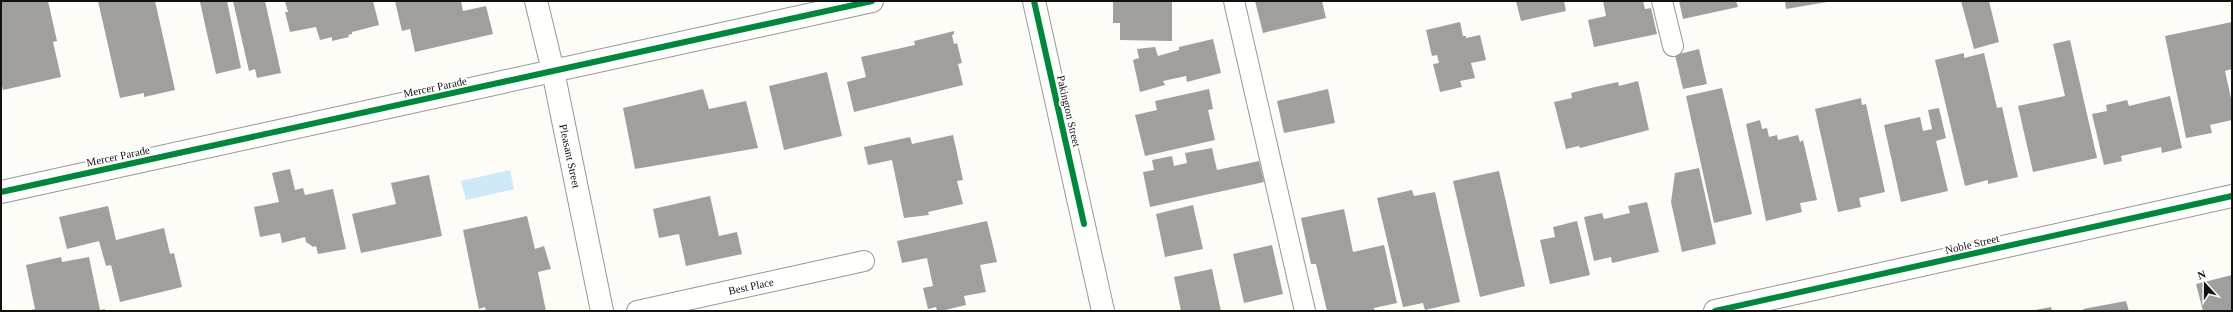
<svg xmlns="http://www.w3.org/2000/svg" width="2233" height="312" font-family="'Times New Roman',serif">
<style>
.water{fill:#cde8f7}
.building{fill:#a19f9c}
.lines{fill:none;stroke-linecap:round;stroke-linejoin:round}
.service-casing{stroke:#979795;stroke-width:22}
.minor-casing{stroke:#979795;stroke-width:24}
.tertiary-casing{stroke:#979795;stroke-width:24}
.service{stroke:#fffffe;stroke-width:20}
.minor{stroke:#fffffe;stroke-width:22}
.tertiary{stroke:#fffffe;stroke-width:22}
.cycleway-casing{stroke:#fff;stroke-width:8}
.cycleway{stroke:#00873e;stroke-width:6}
.labels{text-anchor:middle;dominant-baseline:central;stroke-width:4;stroke-linejoin:round;paint-order:stroke}
.street-label{font-size:11px;fill:#111;stroke:#fff}
</style>
<rect width="100%" height="100%" fill="#fdfcf7"/>
<path class="water" d="M 510,170 L 514,189 L 466,200 L 461,181 Z"/>
<path class="building" d="M 1,1 L 48,1 L 57,41 L 53,42 L 61,77 L 3,90 L 1,81 Z
M 98,1 L 155,1 L 175,90 L 144,97 L 144,93 L 120,98 Z
M 206,1 L 227,1 L 241,68 L 216,74 L 200,2 Z
M 233,1 L 265,1 L 281,73 L 257,78 L 255,69 L 249,71 Z
M 285,1 L 373,1 L 379,25 L 352,32 L 352,34 L 348,35 L 349,37 L 332,41 L 332,37 L 320,40 L 316,27 L 290,32 L 285,12 L 288,12 Z
M 395,1 L 461,1 L 463,11 L 486,6 L 493,34 L 415,52 L 410,29 L 402,31 Z
M 1113,1 L 1172,1 L 1172,41 L 1120,40 L 1120,23 L 1113,23 Z
M 1255,1 L 1322,1 L 1326,18 L 1263,33 Z
M 1516,1 L 1564,1 L 1566,11 L 1521,21 Z
M 1603,1 L 1643,1 L 1645,9 L 1651,8 L 1657,34 L 1594,47 L 1588,20 L 1606,16 Z
M 1679,1 L 1736,1 L 1738,7 L 1683,19 Z
M 1785,1 L 1827,1 L 1827,2 L 1786,9 Z
M 1961,1 L 1989,1 L 1999,42 L 1974,49 Z
M 1460,22 L 1463,36 L 1466,36 L 1466,38 L 1480,35 L 1486,60 L 1471,63 L 1475,78 L 1460,81 L 1462,87 L 1440,92 L 1433,64 L 1439,63 L 1437,55 L 1432,56 L 1426,30 Z
M 2232,22 L 2232,69 L 2225,71 L 2232,103 L 2232,120 L 2210,125 L 2212,133 L 2186,138 L 2165,36 Z
M 954,31 L 954,34 L 952,35 L 954,44 L 957,43 L 962,63 L 958,64 L 963,85 L 854,112 L 847,82 L 866,77 L 861,57 L 915,45 L 914,41 Z
M 1213,39 L 1221,73 L 1187,82 L 1186,76 L 1163,81 L 1165,85 L 1140,92 L 1133,60 L 1139,58 L 1137,49 L 1155,47 L 1158,56 L 1179,50 L 1179,47 Z
M 2070,40 L 2097,158 L 2033,172 L 2018,106 L 2065,96 L 2053,44 Z
M 1699,49 L 1707,84 L 1683,89 L 1675,55 Z
M 1964,53 L 1964,58 L 1984,53 L 1997,108 L 2002,107 L 2018,177 L 1988,184 L 1988,180 L 1965,186 L 1935,60 Z
M 827,72 L 842,136 L 784,150 L 769,86 Z
M 1638,81 L 1649,130 L 1580,148 L 1579,146 L 1566,149 L 1554,102 L 1572,98 L 1571,93 L 1595,87 L 1618,82 L 1619,86 Z
M 1722,88 L 1752,214 L 1714,223 L 1686,96 Z
M 703,89 L 709,109 L 746,101 L 758,148 L 635,169 L 623,108 Z
M 1209,89 L 1213,109 L 1208,110 L 1215,140 L 1145,156 L 1135,115 L 1157,110 L 1155,101 Z
M 1328,89 L 1335,123 L 1284,133 L 1277,101 Z
M 2170,96 L 2182,148 L 2162,153 L 2161,147 L 2121,156 L 2122,161 L 2104,165 L 2092,114 L 2107,111 L 2106,105 L 2127,100 L 2129,106 Z
M 1861,98 L 1862,105 L 1866,104 L 1885,192 L 1859,198 L 1861,207 L 1838,212 L 1815,109 Z
M 1939,108 L 1946,138 L 1936,141 L 1948,191 L 1901,202 L 1884,125 L 1920,117 L 1923,131 L 1932,129 L 1928,110 Z
M 1760,120 L 1762,129 L 1767,128 L 1769,137 L 1777,135 L 1778,140 L 1798,135 L 1800,142 L 1803,140 L 1817,200 L 1800,203 L 1802,212 L 1766,221 L 1746,124 Z
M 953,135 L 963,180 L 957,181 L 963,204 L 928,212 L 929,215 L 904,218 L 892,160 L 868,165 L 864,147 L 910,137 L 912,144 Z
M 1212,148 L 1217,170 L 1259,161 L 1264,182 L 1150,207 L 1143,172 L 1154,170 L 1152,160 L 1172,156 L 1174,166 L 1187,163 L 1185,153 Z
M 1699,168 L 1716,244 L 1682,252 L 1671,202 L 1675,173 Z
M 290,169 L 295,190 L 303,188 L 305,195 L 333,189 L 346,249 L 318,254 L 316,246 L 313,247 L 306,242 L 305,237 L 282,243 L 280,233 L 260,237 L 254,207 L 279,202 L 272,173 Z
M 1499,171 L 1525,286 L 1480,297 L 1453,181 Z
M 429,175 L 442,236 L 361,253 L 352,214 L 396,204 L 391,183 Z
M 1412,190 L 1414,196 L 1435,192 L 1460,302 L 1425,310 L 1423,303 L 1403,307 L 1377,198 Z
M 710,196 L 719,236 L 737,232 L 742,254 L 686,266 L 679,234 L 659,238 L 653,209 Z
M 1647,202 L 1659,252 L 1612,263 L 1611,257 L 1594,261 L 1584,217 L 1602,213 L 1604,219 L 1630,213 L 1628,206 Z
M 1193,205 L 1203,249 L 1165,257 L 1156,214 Z
M 108,206 L 116,240 L 164,228 L 170,254 L 174,253 L 182,287 L 120,302 L 111,265 L 106,266 L 99,241 L 67,249 L 59,217 Z
M 1344,209 L 1353,252 L 1384,245 L 1397,303 L 1374,308 L 1375,311 L 1327,311 L 1316,264 L 1311,264 L 1301,218 Z
M 527,216 L 535,249 L 544,246 L 551,269 L 538,272 L 546,311 L 486,311 L 485,307 L 479,309 L 463,230 Z
M 987,221 L 997,262 L 980,265 L 986,292 L 964,296 L 966,305 L 941,311 L 937,311 L 936,307 L 928,309 L 923,288 L 933,286 L 927,258 L 902,263 L 897,241 Z
M 1577,221 L 1590,275 L 1550,284 L 1540,240 L 1555,237 L 1553,227 Z
M 1272,245 L 1283,294 L 1244,303 L 1233,254 Z
M 61,257 L 62,262 L 89,257 L 100,310 L 105,309 L 105,311 L 27,311 L 35,309 L 26,265 Z
M 1212,269 L 1221,311 L 1181,311 L 1174,277 Z
M 2232,275 L 2232,311 L 2203,311 L 2196,284 Z
M 2126,301 L 2129,311 L 2084,311 L 2083,309 Z
M 2051,307 L 2052,311 L 2036,311 L 2035,310 Z"/>
<g class="lines">
<defs>
<path id="service" d="M 1234,1 L 1305,311
M 1662,1 L 1673,46
M 637,311 L 864,261"/>
<path id="minor" d="M 536,1 L 553,71 L 602,311
M 1,192 L 872,1"/>
<path id="tertiary" d="M 1034,1 L 1103,311
M 1715,311 L 2232,196"/>
</defs>
<use href="#service" class="service-casing"/>
<use href="#minor" class="minor-casing"/>
<use href="#tertiary" class="tertiary-casing"/>
<use href="#service" class="service"/>
<use href="#minor" class="minor"/>
<use href="#tertiary" class="tertiary"/>
<defs>
<path id="cycleway" d="M 1034,1 L 1084,224
M 1,192 L 872,1
M 1715,311 L 2232,196"/>
</defs>
<use href="#cycleway" class="cycleway-casing"/>
<use href="#cycleway" class="cycleway"/>
</g>
<g class="labels">
<g class="street-label">
<text transform="translate(435 87) rotate(-12)">Mercer Parade</text>
<text transform="translate(1069 111) rotate(77)">Pakington Street</text>
<text transform="translate(118 156) rotate(-12)">Mercer Parade</text>
<text transform="translate(570 156) rotate(78)">Pleasant Street</text>
<text transform="translate(1972 244) rotate(-13)">Noble Street</text>
<text transform="translate(751 286) rotate(-12)">Best Place</text>
</g>
</g>
<rect width="2233" height="312" fill="none" stroke="#111111" stroke-width="4"/>
<g transform="translate(2205 284) rotate(339)" stroke="#ffffff" stroke-width="3" paint-order="stroke">
<path d="M0-3L7 15L0 10L-7 15Z" fill="#111111"/>
<text y="-6" font-size="11" font-weight="bold" text-anchor="middle" fill="#111111">N</text>
</g>
</svg>
